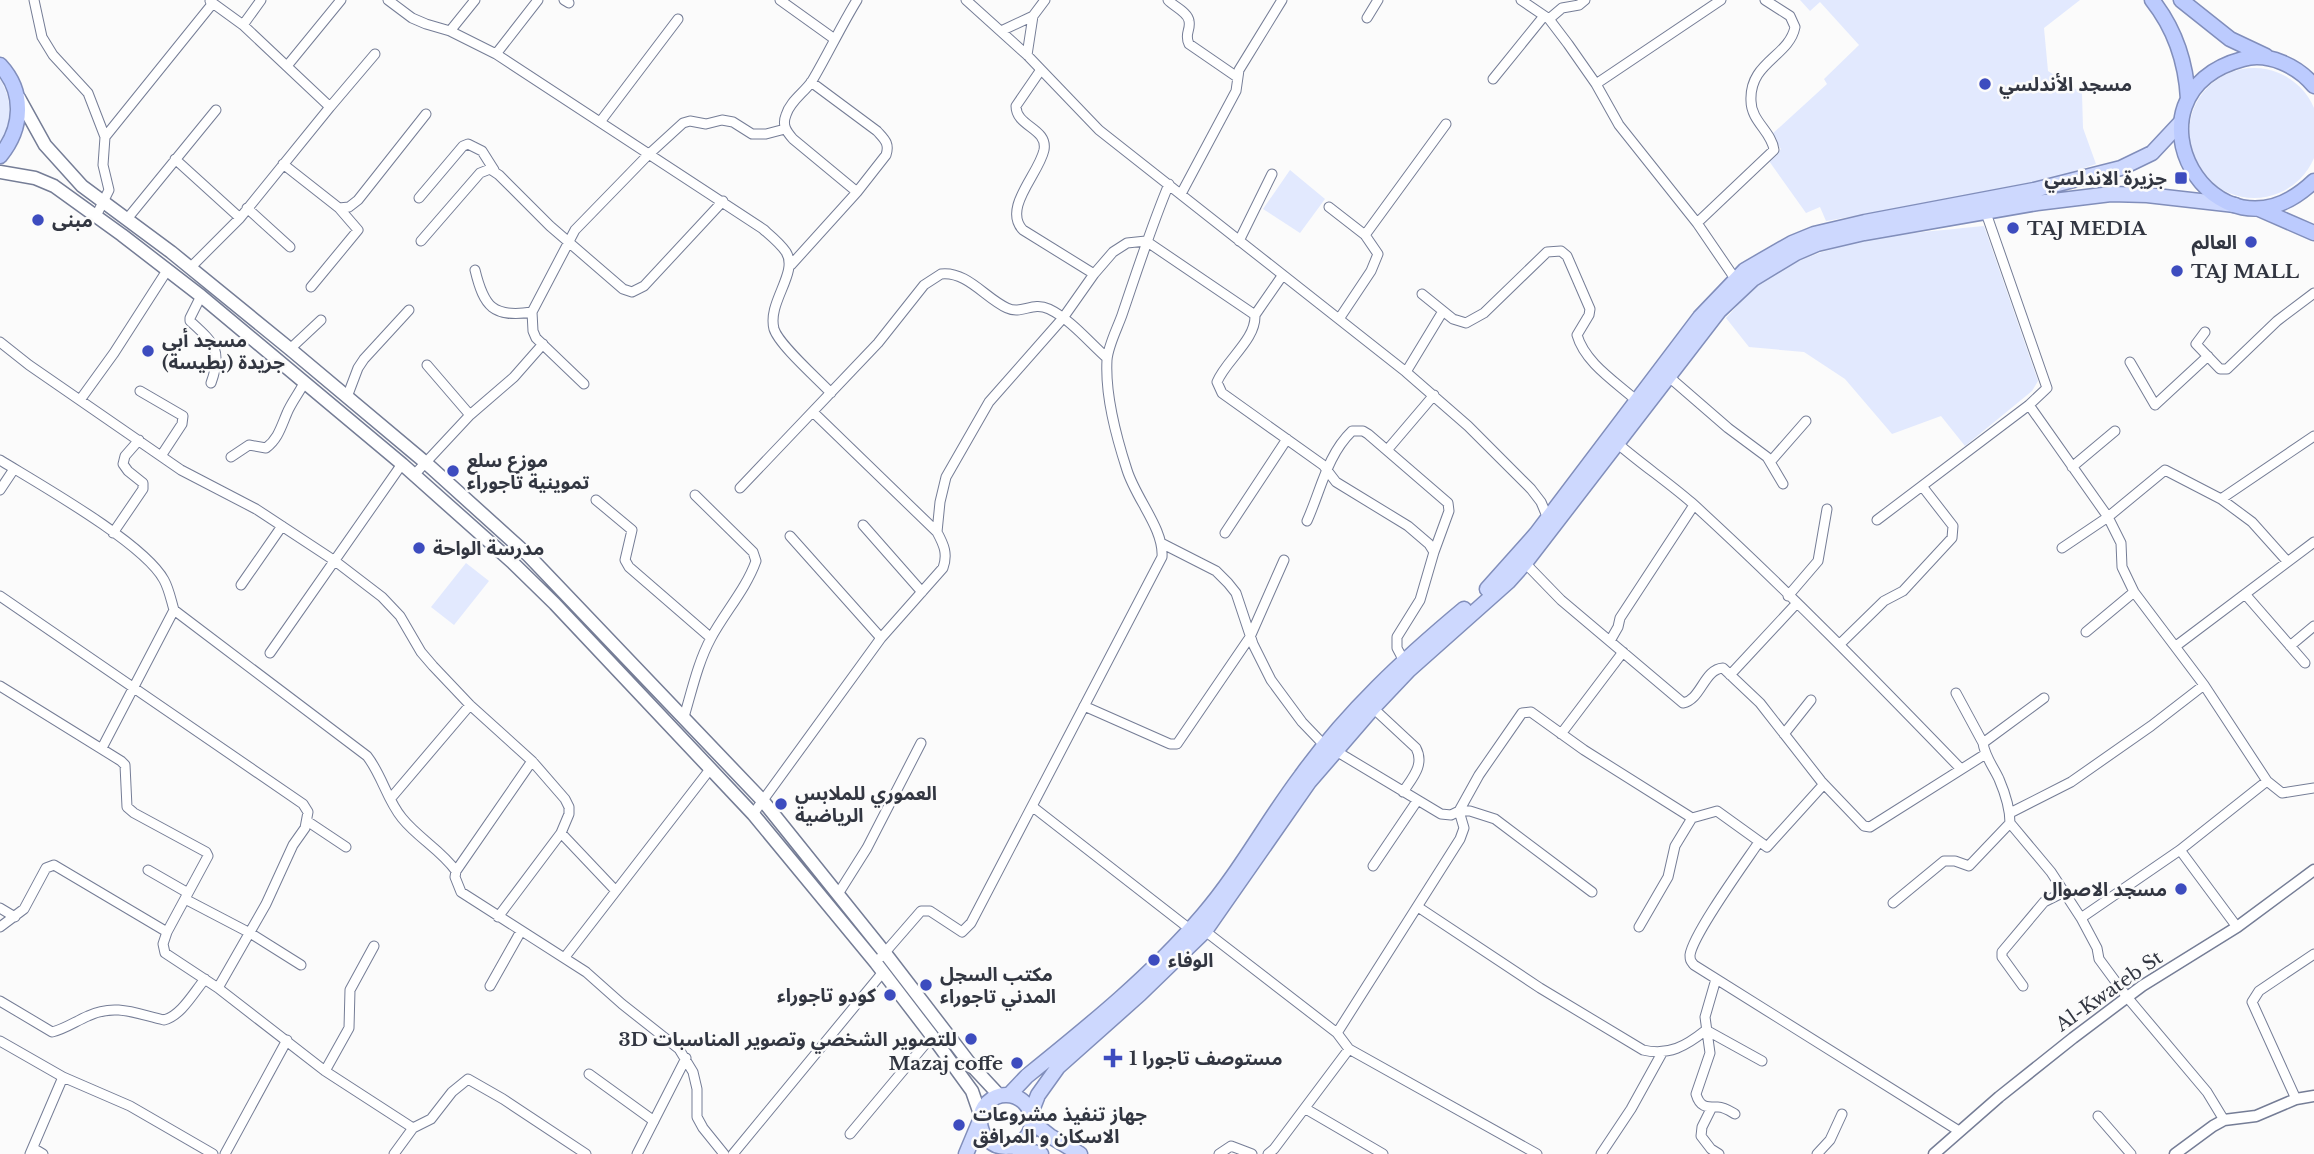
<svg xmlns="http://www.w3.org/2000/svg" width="2314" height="1154" font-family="'Libre Baskerville','Noto Sans Arabic',serif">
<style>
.green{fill:#e2e9fe}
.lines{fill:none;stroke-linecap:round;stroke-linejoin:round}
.minor-casing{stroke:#757d96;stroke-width:11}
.tertiary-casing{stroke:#757d96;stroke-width:13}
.secondary-casing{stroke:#757d96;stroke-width:15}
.primary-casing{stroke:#818ebb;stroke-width:17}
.trunk-casing{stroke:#818ebb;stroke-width:17}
.minor{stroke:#fff;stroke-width:9}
.tertiary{stroke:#fff;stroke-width:10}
.secondary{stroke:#fff;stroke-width:12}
.primary{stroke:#cdd8fe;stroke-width:14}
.trunk{stroke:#bccbfe;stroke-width:14}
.poi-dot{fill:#3d4cbf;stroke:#fbfbfb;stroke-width:2.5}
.labels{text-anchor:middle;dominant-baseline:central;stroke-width:5;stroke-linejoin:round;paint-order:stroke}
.poi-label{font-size:19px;font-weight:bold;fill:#323641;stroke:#fbfbfb;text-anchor:start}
.street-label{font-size:19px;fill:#323641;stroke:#fbfbfb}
</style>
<rect width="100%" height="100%" fill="#fbfbfb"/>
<path class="green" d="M 1800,0 L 2080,0 L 2044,28 L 2048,71 L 2082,93 L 2083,128 L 2096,164 L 2033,185 L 1826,221 L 1820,207 L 1806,213 L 1769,161 L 1781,149 L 1771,135 L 1827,84 L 1824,79 L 1859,45 L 1820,2 L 1810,11 Z
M2189 133a65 65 0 1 1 130 0a65 65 0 1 1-130 0Z
M 0,79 C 12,99 14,123 0,143 Z
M 1290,170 L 1325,199 L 1300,233 L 1263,209 Z
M 1984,226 L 2038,381 L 2032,391 L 1965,446 L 1941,416 L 1892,434 L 1845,379 L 1804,352 L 1749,347 L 1726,318 C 1736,308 1745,295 1756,287 C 1819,237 1908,234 1984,226 Z
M 466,563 L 489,581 L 454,625 L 431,607 Z"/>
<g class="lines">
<defs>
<path id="minor" d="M 34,0 L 42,37 L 53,55 L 88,93 L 105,137
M 388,0 L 412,18 L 426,24 L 450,31 L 496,54 L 763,229 C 771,236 780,243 786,252 C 799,273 767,302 774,329 C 779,345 818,379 831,393
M 564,0 L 569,3
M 780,0 L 833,38
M 966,0 L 1027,55 L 1099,130 L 1406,372 L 1468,426 L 1531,489 L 1541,502 L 1549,521
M 1168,0 C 1173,6 1188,12 1189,21 C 1191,30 1184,34 1189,44 L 1237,77
M 1521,0 L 1549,19 L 1568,44 L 1596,84 L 1619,125 L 1697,223 L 1738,283
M 210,1 L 243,25 L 261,0
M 1367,18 L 1378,0
M 1549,19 L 1562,8 L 1579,5 L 1585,0
M 450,31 L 475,0
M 1001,31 L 1033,16
M 496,54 L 538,0
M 1027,55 L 1033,16 L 1045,0
M 287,66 L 341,0
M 1040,71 L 1016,106 C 1016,127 1048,128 1044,150 C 1039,174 1002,208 1023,230 L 1094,274
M 1493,79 L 1544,16
M 1596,84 L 1721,0
M 330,107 L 375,54
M 600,122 L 678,19
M 175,159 L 240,218
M 283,164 L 339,208 L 349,207 L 358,200 L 426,114
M 857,192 L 793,139 C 786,131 782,125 786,115 C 790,101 805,92 812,81 C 828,54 841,26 857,0
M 1181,194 L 1236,91 L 1239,70 L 1282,0
M 419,198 L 463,146 L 468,144 L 482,151 L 494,170
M 1329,207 L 1365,235 L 1378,254 L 1371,271 L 1339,319
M 247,208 L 290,247
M 96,216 L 109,190 L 103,165 L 105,137 L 213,3
M 127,219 L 216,110
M 1697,223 L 1774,150 C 1772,132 1751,121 1751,101 C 1749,62 1789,57 1795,27 L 1790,16 L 1765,0
M 1365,235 L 1446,124
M 421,241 L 480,173 L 490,169 L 499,175 L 550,226 L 623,289 L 632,292 L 644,286 L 723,201
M 1239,241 L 1272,174
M 791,265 L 857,192 L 886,155 C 890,143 884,139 877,131 L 811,82
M 190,268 L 240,218 L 330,107 L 243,25
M 475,270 C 484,307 493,318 532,312
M 311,287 L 358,230 L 339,208
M 1422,294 L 1453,319 L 1466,323 L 1484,313 L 1547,252 L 1561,251 L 1567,256 L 1590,309 L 1589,315 L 1577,335 C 1585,363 1616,382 1637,401
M 201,296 L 190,318 L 190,321 C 214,343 223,350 211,383
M 1255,315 C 1256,340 1226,360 1217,382 L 1222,393 L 1323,465 L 1336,482 L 1408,526 L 1429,544 L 1434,552 L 1420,600 L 1397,637 L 1397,648 L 1406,665
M 2205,332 L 2196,344 L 2220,369 L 2227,369 L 2277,321 L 2314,293
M 0,342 L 29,365 L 181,470 L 256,509 L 335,561 L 382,597 L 400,616 L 421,652 L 433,666 L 470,705 L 532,761 L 565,799 L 569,807 L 569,814 L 561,833 L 498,917
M 290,349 L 321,320
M 2130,362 L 2155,405 L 2208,356
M 427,365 L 470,415
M 1406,372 L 1443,311
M 1668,376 L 1728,428 L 1767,457 L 1783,484
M 584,384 L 536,338 L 533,331 L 532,312 L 575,230 L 648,155 L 683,123 L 690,121 L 706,124 L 722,120 L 733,122 L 752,134 L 766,134 L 785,129
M 140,391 L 183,416 L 182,424 L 161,456
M 347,397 L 358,368 L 364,359 L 409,310
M 80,400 L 114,353 L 168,269
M 2029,405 L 2108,517 L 2121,543 L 2122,567 L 2134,592 L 2204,685 L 2267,781
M 813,412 L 937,532 C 944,545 948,554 943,568 L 881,638
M 1617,443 C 1641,464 1668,482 1692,503 C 1785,588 1873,678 1960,768
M 1388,449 L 1434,395
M 231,457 L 249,445 L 266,448 C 278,439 281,427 287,413 C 291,403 299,393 304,383
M 0,460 C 39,484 144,543 164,580 C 169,589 171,600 174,610
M 1771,461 L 1806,421
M 2072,467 L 2115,431
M 414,475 L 470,415 L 514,377 L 543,344
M 740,488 L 878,343 L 924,285 L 941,274 C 967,271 985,298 1007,308 C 1022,315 1032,301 1049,309 C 1070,319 1089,342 1107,358
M 0,490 L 14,469
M 2221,499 L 2314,436
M 596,500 L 632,530 L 625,560 L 629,567 L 711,638
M 1877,520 L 2029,405 L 2047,388 L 1986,213
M 1307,521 C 1321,490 1327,455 1352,431 L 1363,431 L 1368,434 L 1448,503 L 1449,511 L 1434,552
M 863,525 L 922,592
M 937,532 L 940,502 L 946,477 L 989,402 L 1063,318 L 1094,274 L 1113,252 L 1127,243 L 1146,241 L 1255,315 L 1282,276
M 113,533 L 143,489 L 143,483 L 128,471 L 123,464 L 125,456 L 139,440
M 1225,533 L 1287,439
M 1163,544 L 1216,571 L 1228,583 L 1236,593 L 1253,644 L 1271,680 L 1302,722 L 1325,746
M 2062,548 L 2108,517 L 2165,470 L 2221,499 L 2252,522 L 2287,561
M 1525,563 L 1561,600 L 1683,703 C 1701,700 1704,669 1723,668 L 1760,703 L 1821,781 L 1864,826 L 1870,827 L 1984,755
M 241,585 L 282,526
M 2245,594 L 2305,663
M 0,596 L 303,804 L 308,812 L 305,828 L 293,845 L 266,904 L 218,988
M 1788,596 L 1818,561 L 1827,509
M 2086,632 L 2134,592
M 1610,641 L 1618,627 L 1620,618 L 1694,505
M 1840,644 L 1884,601 L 1903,591 L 1952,538 L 1953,526 L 1922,486
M 2176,646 L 2314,542
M 2290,646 L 2314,626
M 270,653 L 402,464
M 1730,675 L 1796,604
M 0,686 L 121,761 L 125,765 L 127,807 L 134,813 L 206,852 L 208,856 L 167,932 L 163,944 L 165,953 L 218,988 L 325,1071 L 413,1128
M 1956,693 L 1983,743
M 2044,698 L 1983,743 C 1985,757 1993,766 1999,779 C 2005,793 2010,809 2010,823 L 2051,872 L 2081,918 L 2097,948 L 2099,959 L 2127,997 L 2207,1092 L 2224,1120
M 1084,706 L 1170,744 L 1177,744 L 1250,637 L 1284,560
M 1373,708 L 1416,748 C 1425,765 1412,778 1403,792
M 684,717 C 692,690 698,662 711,638 C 725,612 746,589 756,561 L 753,552 L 695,495
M 1561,734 L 1623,652
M 1784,734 L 1811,700
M 102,748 L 174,610 L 367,756 C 382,775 387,800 402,818 C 418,838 441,850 456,871
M 1336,751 L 1441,814 L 1451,815 L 1459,811 L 1470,811 L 1495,819 L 1592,892
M 532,761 L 456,871 L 455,877 L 461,892 L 586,972 L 622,1004 L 679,1049 L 693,1072 L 697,1089 L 697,1117 L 703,1128 L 724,1154
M 391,798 L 470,705
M 1033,807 L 1191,930
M 2010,813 L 2071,782 L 2151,726 L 2204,685
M 753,814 L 881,638 L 790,536
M 307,821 L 346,847
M 561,833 L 615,890
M 1759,842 C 1744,864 1693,934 1690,955 C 1690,961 1691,961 1694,965 L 1959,1131
M 2180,850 L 2237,927
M 1373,866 L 1417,801
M 148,870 L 188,893
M 838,894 L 867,848 L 921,743
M 185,899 L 250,933 L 301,965
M 1893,903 L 1944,861 L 1955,861 L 1969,866 L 2010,823
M 1418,907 L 1540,988 L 1643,1050 C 1669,1056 1686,1046 1706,1030
M 0,908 L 15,917
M 2081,918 L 2180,850 L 2267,781 L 2282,793 L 2314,788
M 0,927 L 24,909 L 46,868 L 54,865 L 167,932
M 1639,927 L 1668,877 L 1675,846 L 1692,818 L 1717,811 L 1767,847 L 1824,784
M 1205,931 L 1337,1033 L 1349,1049 L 1537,1154
M 565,957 L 711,768
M 881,957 L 921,911 L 930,911 L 962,932 L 971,923 L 1162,557 C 1164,529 1136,499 1127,470 C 1116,436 1105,396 1107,360 C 1108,346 1117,329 1122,315 C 1137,271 1151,227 1169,184
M 1716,979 L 1705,1017 L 1710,1053 L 1696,1094 C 1700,1108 1707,1107 1718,1107 C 1724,1107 1730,1111 1735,1114
M 490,986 L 521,931
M 2023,986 L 2002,957 L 2002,952 L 2044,902 L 2064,892
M 0,1001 L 52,1032 C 65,1029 76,1021 88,1016 C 115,1003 137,1014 164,1020 C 181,1016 194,992 205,979
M 1706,1030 L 1762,1061
M 1337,1033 L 1460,839 L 1464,828 L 1459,811 L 1479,775 L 1522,713 L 1531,712 L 1584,750 L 1692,818
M 0,1041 L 63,1077 L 130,1106 L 213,1154
M 325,1071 L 349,1028 L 350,990 L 374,946
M 589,1074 L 654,1121
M 2296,1099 L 2252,1002 L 2259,991 L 2314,954
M 1306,1109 L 1383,1154
M 1711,1109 L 1702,1127 L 1701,1136 L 1711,1149 L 1719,1154
M 2098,1116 L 2131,1154
M 850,1134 L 932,1036
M 33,1148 L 43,1154
M 30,1154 L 63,1077
M 225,1154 L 287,1040
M 394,1154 L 413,1128 L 431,1119 L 452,1092 L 468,1079 L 503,1099 L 586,1154
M 637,1154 L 686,1058
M 733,1154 L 883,972
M 1219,1154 L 1231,1146 L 1252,1154
M 1268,1154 L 1274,1149 L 1349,1049
M 1601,1154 L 1631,1109 L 1662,1053
M 1817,1154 L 1830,1140 L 1842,1114"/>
<path id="tertiary" d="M 1934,1154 L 1999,1097 L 2073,1038 L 2142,986 L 2237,927 L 2314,870
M 2175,1154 L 2213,1126 L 2224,1120 L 2256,1116 L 2296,1099 L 2314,1096"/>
<path id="secondary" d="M 19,98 L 45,145 L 82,186 L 171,252 L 290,349 L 426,463 L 529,556 L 763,801 L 885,953 L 971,1065 L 999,1095
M 0,172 L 35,178 L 54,186 L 122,235 L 201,296 L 402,464 L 512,562 L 555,604 L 753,814 L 876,963 L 932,1036 L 972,1091 L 980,1114"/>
<path id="primary" d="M 1487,589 L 1536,534 L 1700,317 L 1745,270 L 1792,243 L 1814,234 L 1865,222 L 2034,190 L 2121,168 L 2152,153 L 2181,122
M980 1121a26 26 0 1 1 52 0a26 26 0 1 1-52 0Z
M 1009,1095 L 1027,1076 C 1089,1026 1152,975 1203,915 C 1240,872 1267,821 1301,776 C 1347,712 1404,659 1464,609
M 1031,1113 L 1038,1095 L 1058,1067 L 1140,994 L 1205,931 L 1309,782 L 1373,708 L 1409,670 L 1508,582 L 1525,563 L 1719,311 L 1753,279 L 1796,253 L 1817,244 L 1864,233 L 2037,203 L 2111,194 L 2147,195 L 2235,205
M 1032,1122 L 1050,1136 L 1080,1154
M 1014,1147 L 1041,1154
M 966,1154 L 979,1123"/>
<path id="trunk" d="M 2152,0 C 2175,29 2186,62 2188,99
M 2181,0 L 2230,39 L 2266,56
M 0,65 C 25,92 23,128 0,156
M 2314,86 C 2298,66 2268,52 2243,59 C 2112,94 2214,277 2314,181
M 2259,209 L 2314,233"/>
</defs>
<use href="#minor" class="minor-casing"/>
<use href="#tertiary" class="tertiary-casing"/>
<use href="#secondary" class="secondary-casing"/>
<use href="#primary" class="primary-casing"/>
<use href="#trunk" class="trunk-casing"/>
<use href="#minor" class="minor"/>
<use href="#tertiary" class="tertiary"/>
<use href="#secondary" class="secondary"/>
<use href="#primary" class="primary"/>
<use href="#trunk" class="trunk"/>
</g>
<g class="poi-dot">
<circle cx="1985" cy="84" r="7"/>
<rect x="2174" y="171" width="14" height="14" rx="3.5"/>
<circle cx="38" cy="220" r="7"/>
<circle cx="2013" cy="228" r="7"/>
<circle cx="2251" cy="242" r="7"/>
<circle cx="2177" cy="271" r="7"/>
<circle cx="148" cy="351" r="7"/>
<circle cx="453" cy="471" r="7"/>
<circle cx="419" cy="548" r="7"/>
<circle cx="781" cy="804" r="7"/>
<circle cx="2181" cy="889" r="7"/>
<circle cx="1154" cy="960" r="7"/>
<circle cx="926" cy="985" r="7"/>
<circle cx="890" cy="995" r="7"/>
<circle cx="971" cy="1039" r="7"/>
<path d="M1109.5 1047.5h7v7h7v7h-7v7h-7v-7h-7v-7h7z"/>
<circle cx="1017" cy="1063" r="7"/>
<circle cx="959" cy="1125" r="7"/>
</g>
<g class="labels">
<g class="poi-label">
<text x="1999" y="84">مسجد الأندلسي</text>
<text x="2167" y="178" text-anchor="end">جزيرة الاندلسي</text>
<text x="52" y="220">مبنى</text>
<text x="2027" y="228">TAJ MEDIA</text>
<text x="2237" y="242" text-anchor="end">العالم</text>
<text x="2191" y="271">TAJ MALL</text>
<text x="162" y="340">مسجد أبي<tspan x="162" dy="22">جريدة (بطيسة)</tspan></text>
<text x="467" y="460">موزع سلع<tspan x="467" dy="22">تموينية تاجوراء</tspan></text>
<text x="433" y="548">مدرسة الواحة</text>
<text x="795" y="793">العموري للملابس<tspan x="795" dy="22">الرياضية</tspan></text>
<text x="2167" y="889" text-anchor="end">مسجد الاصوال</text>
<text x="1168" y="960">الوفاء</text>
<text x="940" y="974">مكتب السجل<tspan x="940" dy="22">المدني تاجوراء</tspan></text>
<text x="876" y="995" text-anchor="end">كودو تاجوراء</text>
<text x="957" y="1039" text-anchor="end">3D للتصوير الشخصي وتصوير المناسبات</text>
<text x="1129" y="1058">مستوصف تاجورا 1</text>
<text x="1003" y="1063" text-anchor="end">Mazaj coffe</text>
<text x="973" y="1114">جهاز تنفيذ مشروعات<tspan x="973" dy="22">الاسكان و المرافق</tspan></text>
</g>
<g class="street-label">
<text transform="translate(2109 991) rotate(-35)">Al-Kwateb St</text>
</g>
</g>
</svg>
